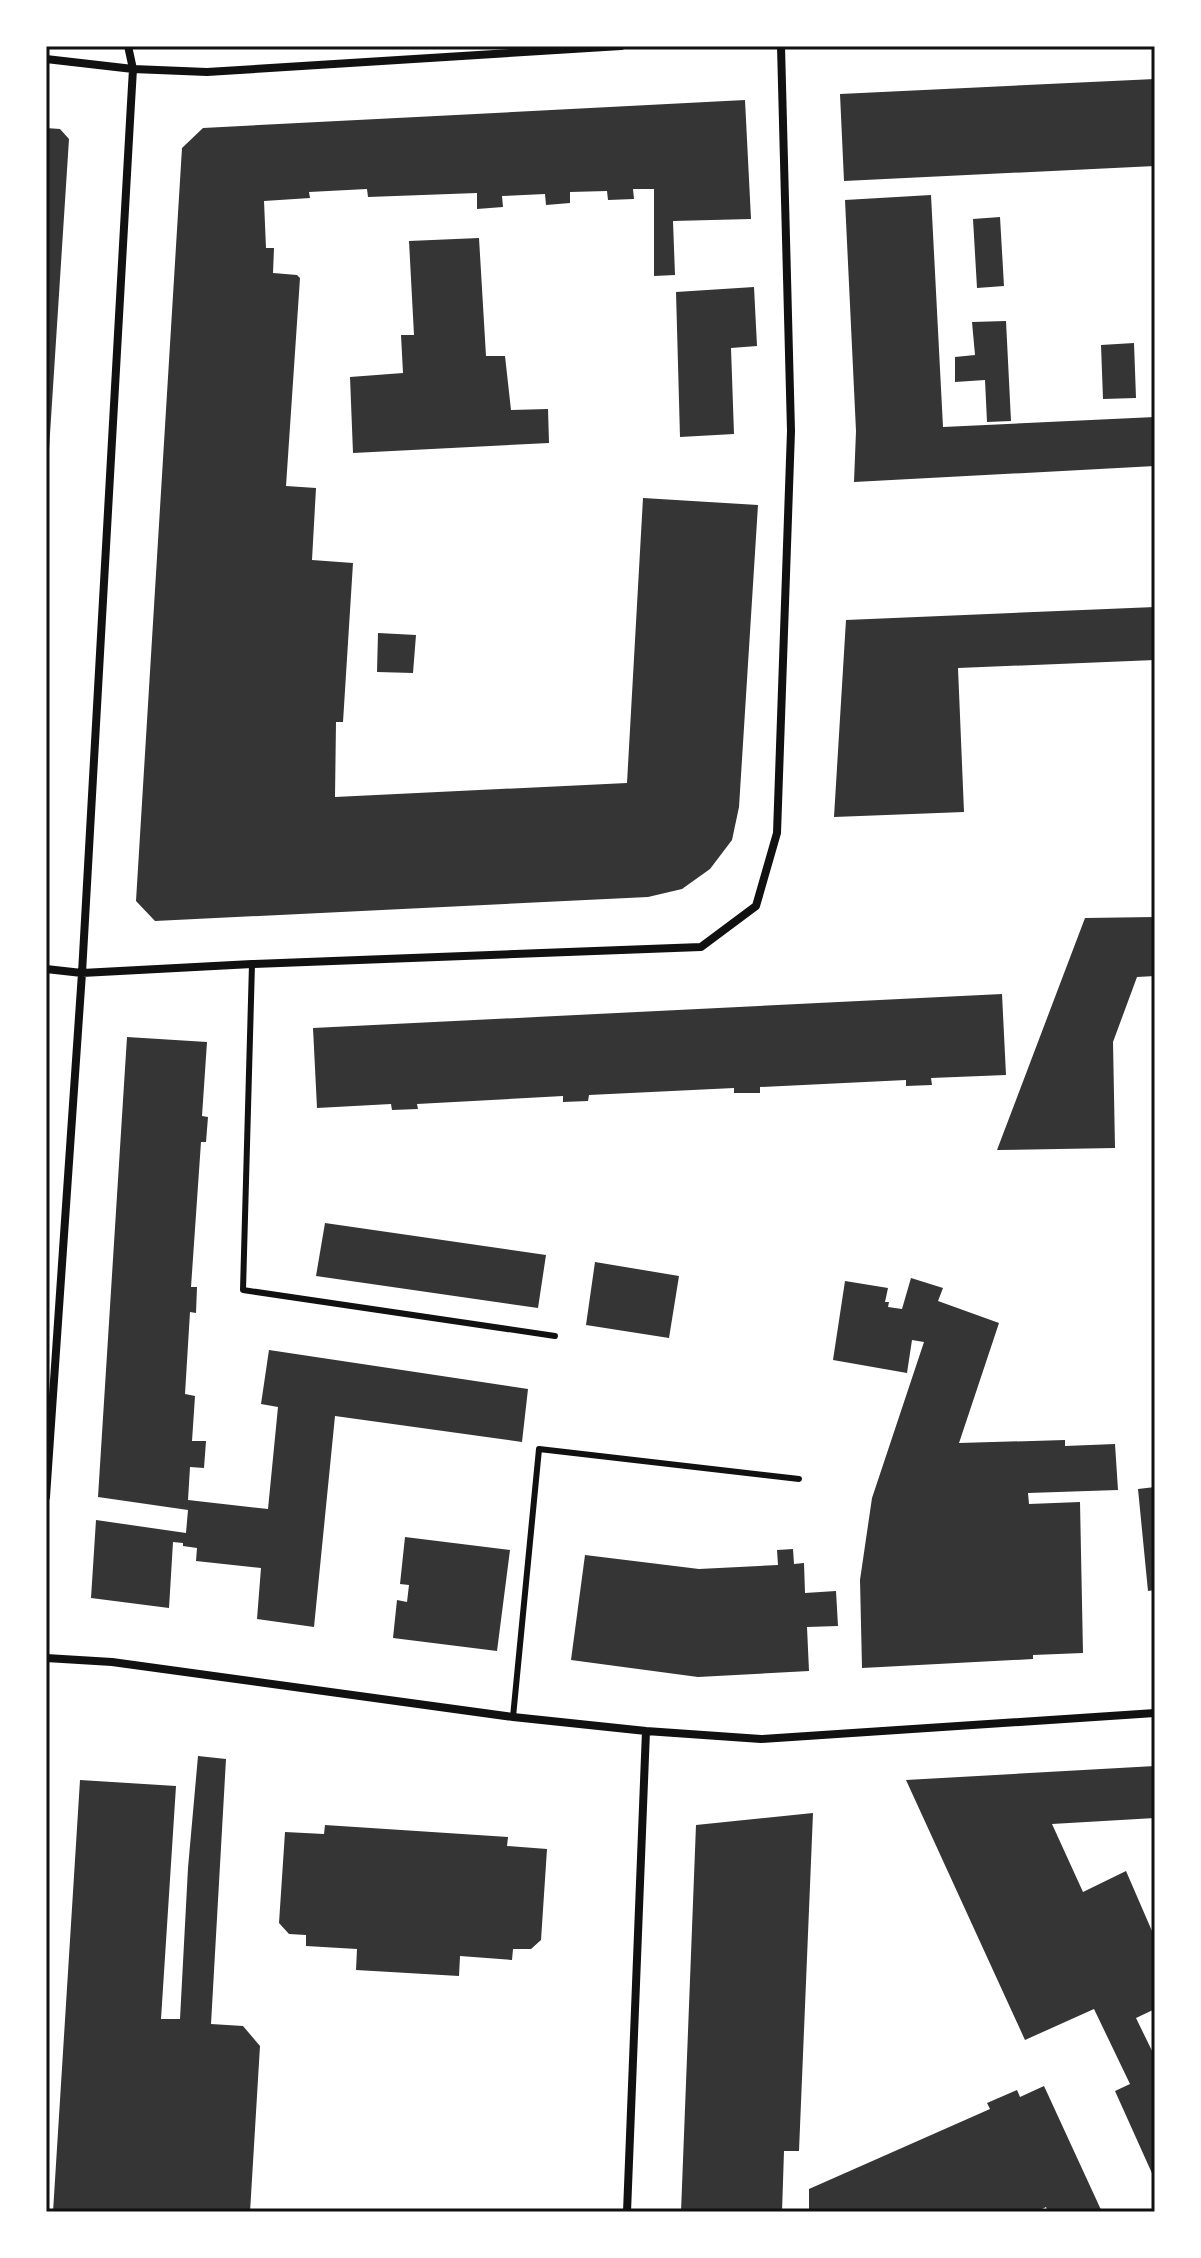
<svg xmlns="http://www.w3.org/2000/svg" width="1201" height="2258" font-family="'Golos Text',sans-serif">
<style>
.building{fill:#353535}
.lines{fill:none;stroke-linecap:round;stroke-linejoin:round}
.service{stroke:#111;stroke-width:6}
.minor{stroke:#111;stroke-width:8}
.neatline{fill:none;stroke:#111;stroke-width:3}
</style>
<rect width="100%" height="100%" fill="#fff"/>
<path class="building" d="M 1155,79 L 1155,166 L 844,181 L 840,94 Z
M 745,100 L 751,219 L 673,221 L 675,275 L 654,276 L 654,189 L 633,189 L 634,199 L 608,200 L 607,191 L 570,192 L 570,203 L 546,205 L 545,194 L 502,196 L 503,207 L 477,209 L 477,193 L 368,197 L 367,189 L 309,192 L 310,198 L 264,201 L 266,248 L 274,248 L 273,273 L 297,275 L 300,278 L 286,486 L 316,488 L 312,560 L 353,563 L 343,722 L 336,722 L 335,797 L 627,783 L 643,498 L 758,505 L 739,807 L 732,840 L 710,869 L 682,889 L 648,897 L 155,921 L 136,901 L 182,148 L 203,128 Z
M 46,128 L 60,129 L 69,139 L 48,465 L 46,465 Z
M 931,195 L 943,427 L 1155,417 L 1155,466 L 854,482 L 856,431 L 845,200 Z
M 1000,217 L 1004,286 L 977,288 L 973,219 Z
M 479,238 L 486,356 L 505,356 L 511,410 L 548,409 L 549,443 L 353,453 L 350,377 L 403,373 L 401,335 L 414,335 L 409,241 Z
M 754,287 L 757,346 L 731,348 L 734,434 L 680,437 L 676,292 Z
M 1006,321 L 1011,421 L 987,422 L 985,380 L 955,382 L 955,357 L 975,355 L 972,322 Z
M 1134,343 L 1136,398 L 1103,399 L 1101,345 Z
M 1155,607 L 1155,660 L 958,668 L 964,812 L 834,817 L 846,620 Z
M 378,633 L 416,635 L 413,673 L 377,672 Z
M 1155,917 L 1155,976 L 1137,977 L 1113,1042 L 1115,1148 L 997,1150 L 1085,918 Z
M 1002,994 L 1006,1075 L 931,1078 L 932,1085 L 906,1086 L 906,1080 L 760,1087 L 760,1093 L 734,1093 L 734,1088 L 589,1095 L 588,1101 L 563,1102 L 563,1096 L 417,1104 L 418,1109 L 392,1110 L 391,1104 L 317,1108 L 313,1028 Z
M 127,1037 L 207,1042 L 202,1116 L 208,1117 L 206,1142 L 201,1142 L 191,1287 L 197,1287 L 196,1313 L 190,1312 L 185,1394 L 195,1396 L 192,1441 L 206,1441 L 204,1468 L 190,1467 L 188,1500 L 268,1509 L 278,1407 L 261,1404 L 269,1350 L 528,1389 L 522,1442 L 335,1416 L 314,1627 L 257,1619 L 261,1568 L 196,1561 L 197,1548 L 183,1546 L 183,1543 L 173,1542 L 169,1608 L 91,1598 L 96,1520 L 186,1533 L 188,1510 L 98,1497 Z
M 325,1223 L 546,1255 L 538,1308 L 316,1276 Z
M 595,1262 L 679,1276 L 669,1338 L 586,1325 Z
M 911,1278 L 943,1288 L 938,1301 L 999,1323 L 959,1443 L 1065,1440 L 1065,1446 L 1115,1444 L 1118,1490 L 1028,1493 L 1029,1504 L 1080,1502 L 1083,1653 L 1033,1655 L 1033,1659 L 862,1668 L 860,1580 L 872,1498 L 924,1342 L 912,1340 L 907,1373 L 833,1360 L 845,1281 L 888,1288 L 885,1302 L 889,1302 L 888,1307 L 902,1309 Z
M 1155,1487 L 1155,1590 L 1148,1591 L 1138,1489 Z
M 405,1537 L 510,1550 L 497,1651 L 393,1638 L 397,1600 L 407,1602 L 409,1585 L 400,1584 Z
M 793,1549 L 794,1564 L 804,1563 L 805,1593 L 836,1591 L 838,1626 L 807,1627 L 809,1671 L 698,1677 L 571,1660 L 585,1555 L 699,1569 L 778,1565 L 777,1550 Z
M 198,1756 L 226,1759 L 211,2024 L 243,2026 L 260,2046 L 250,2212 L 53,2212 L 80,1780 L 176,1786 L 161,2019 L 180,2019 L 188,1868 Z
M 1155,1766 L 1155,1818 L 1052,1824 L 1083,1892 L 1126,1871 L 1155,1938 L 1155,2009 L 1136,2018 L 1155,2057 L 1155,2180 L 1115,2091 L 1130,2084 L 1094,2009 L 1025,2040 L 906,1780 Z
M 813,1813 L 799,2151 L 784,2151 L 782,2212 L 681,2212 L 696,1825 Z
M 325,1825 L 508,1837 L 507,1846 L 547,1849 L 541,1940 L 531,1949 L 513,1949 L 512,1960 L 460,1956 L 459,1976 L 356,1970 L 357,1949 L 306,1946 L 306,1935 L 289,1934 L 279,1923 L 285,1832 L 324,1834 Z
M 1044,2086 L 1102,2212 L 1048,2212 L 1046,2207 L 1036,2212 L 809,2212 L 809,2189 L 990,2109 L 987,2103 L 1017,2090 L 1020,2097 Z"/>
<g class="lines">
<path class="service" d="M 252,964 L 243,1290 L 555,1336
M 513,1717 L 539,1449 L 799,1479"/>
<path class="minor" d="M 46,59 L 133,69 L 207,72 L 621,46
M 46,969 L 82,973 L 252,964 L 701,947 L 756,906 L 777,833 L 791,431 L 781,46
M 46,1497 L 82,973 L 131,103 L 133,69 L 128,46
M 46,1658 L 112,1662 L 513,1717 L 646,1731 L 761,1739 L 1155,1713
M 627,2212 L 646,1731"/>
</g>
<rect width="1201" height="2258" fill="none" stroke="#ffffff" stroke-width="96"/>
<rect x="48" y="48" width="1105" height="2162" class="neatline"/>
</svg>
